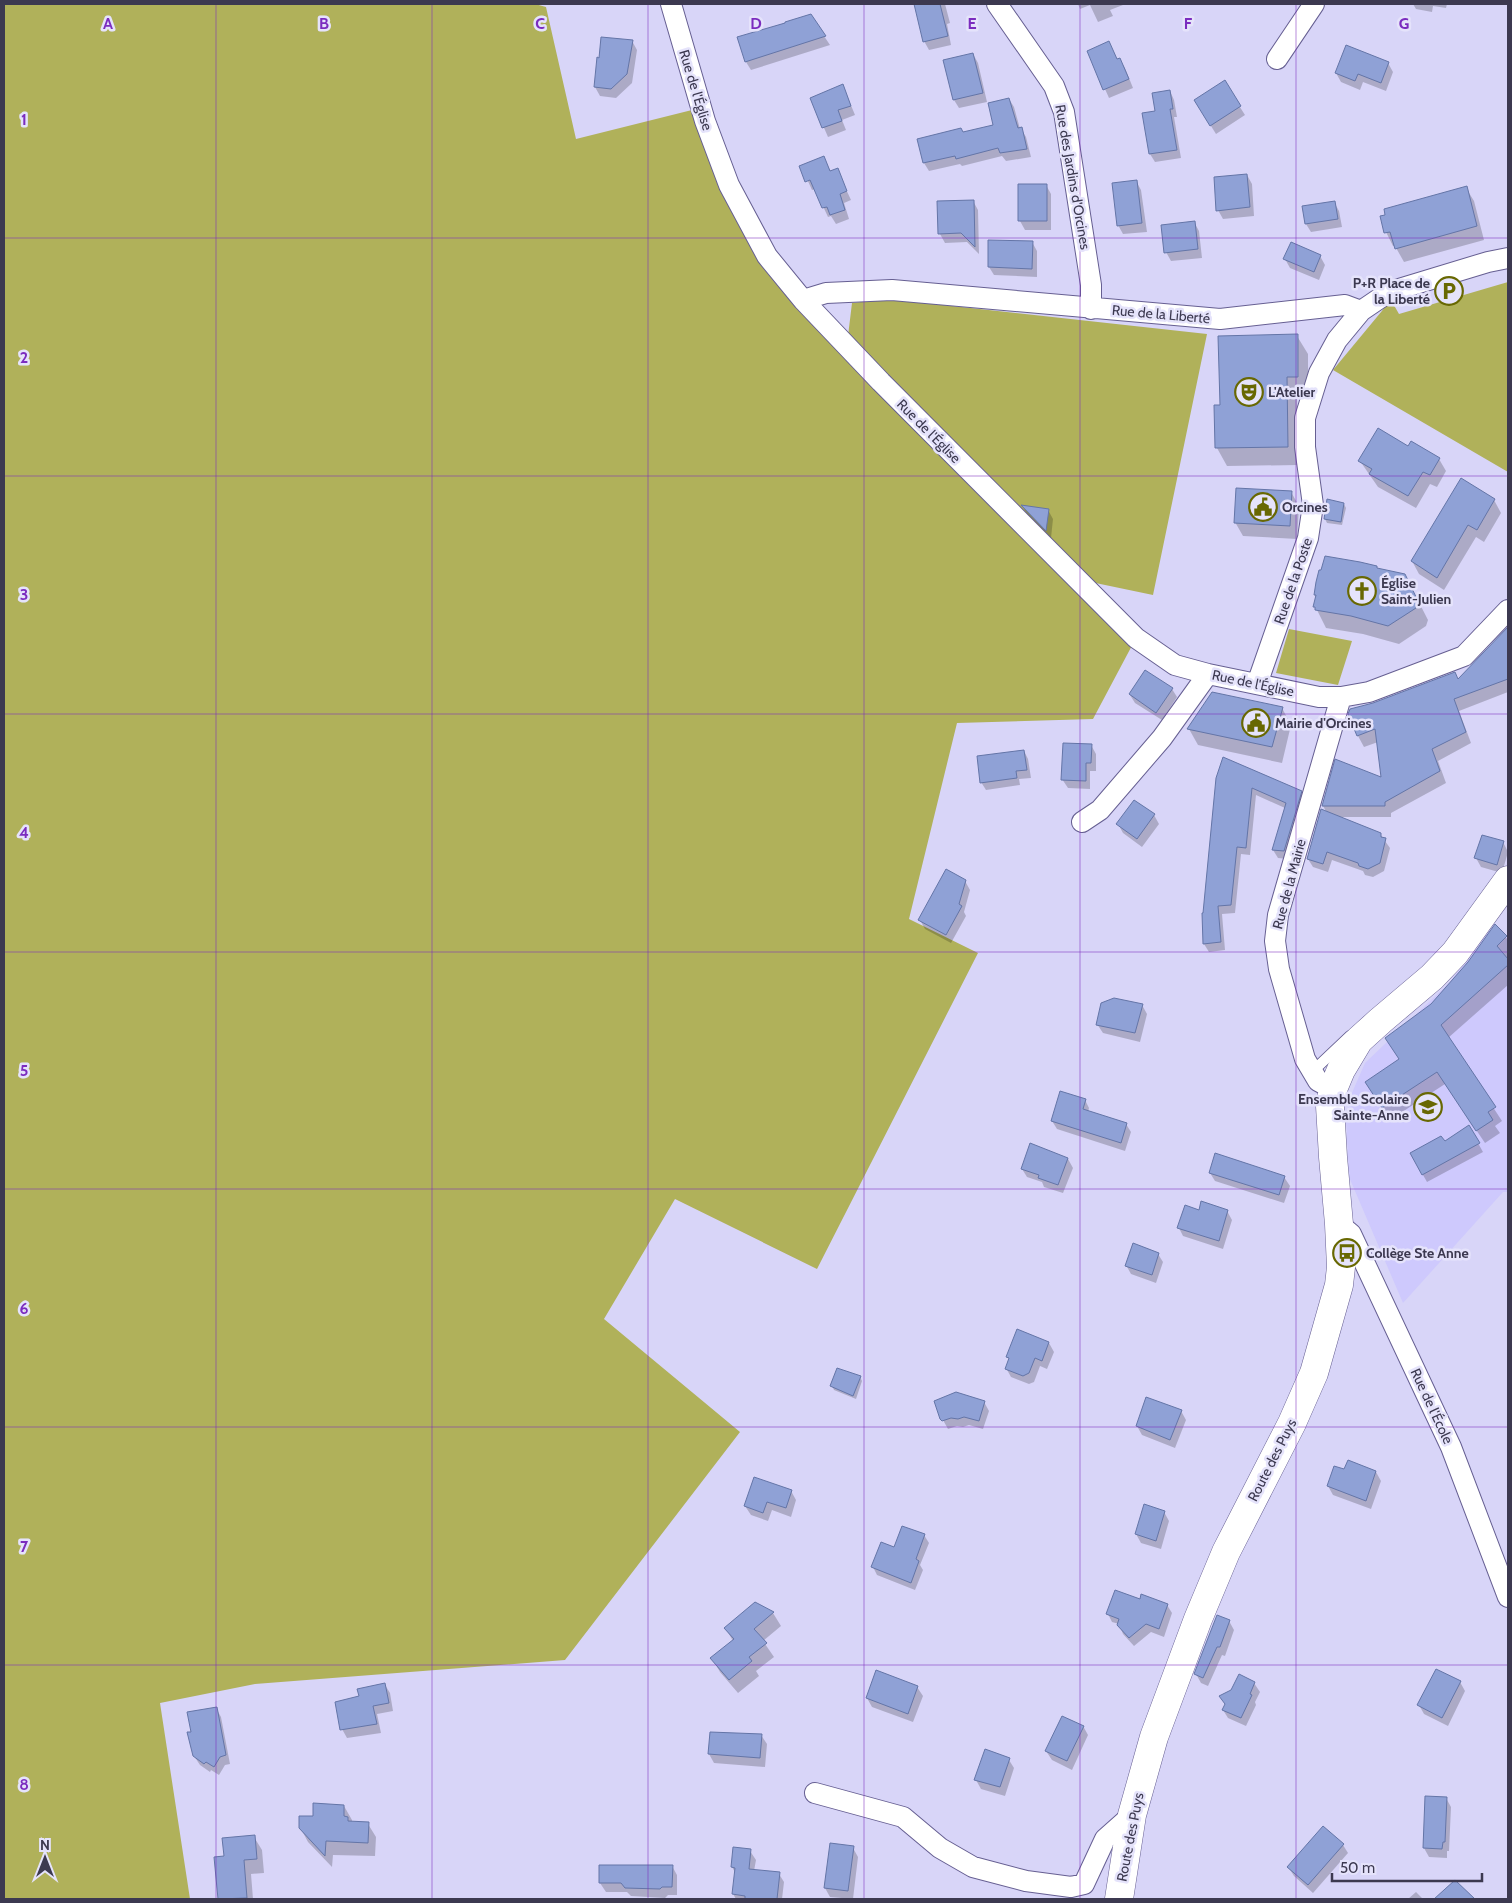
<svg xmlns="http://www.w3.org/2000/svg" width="1512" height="1903" font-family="Cabin,sans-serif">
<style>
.built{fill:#cec9fd}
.green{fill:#b0b15a}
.shadow{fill:#0003}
.building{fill:#8fa1d6;stroke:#6475a7}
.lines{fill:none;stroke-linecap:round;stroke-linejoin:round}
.service-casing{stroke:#665f92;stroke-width:12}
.minor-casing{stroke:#665f92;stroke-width:22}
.secondary-casing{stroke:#665f92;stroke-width:29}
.service{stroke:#fff;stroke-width:10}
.minor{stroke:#fff;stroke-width:20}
.secondary{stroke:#fff;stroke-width:28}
.grid{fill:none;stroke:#7b2cbf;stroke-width:1;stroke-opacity:0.55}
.labels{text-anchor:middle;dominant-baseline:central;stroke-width:5;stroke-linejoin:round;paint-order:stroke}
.street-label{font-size:14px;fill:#3c3950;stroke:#e5e3fb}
.poi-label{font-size:14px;font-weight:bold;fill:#3c3950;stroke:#e5e3fb;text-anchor:start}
.grid-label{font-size:16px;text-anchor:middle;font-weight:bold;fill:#7b2cbf;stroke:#e5e3fb;stroke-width:5;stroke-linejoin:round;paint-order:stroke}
</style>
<rect width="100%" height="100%" fill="#d8d5f8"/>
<path class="built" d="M 1493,922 L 1508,936 L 1508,1192 L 1503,1192 L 1403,1303 L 1349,1177 L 1346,1119 L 1351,1095 L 1365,1063 L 1450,982 Z"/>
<path class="green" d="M 4,4 L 535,4 L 546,7 L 576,139 L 700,108 L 767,256 L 1136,638 L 1093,719 L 957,723 L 909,919 L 978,953 L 817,1269 L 675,1199 L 604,1319 L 740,1432 L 565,1660 L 255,1684 L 160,1703 L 190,1899 L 4,1899 Z
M 1508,282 L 1508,472 L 1333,370 L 1391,300 L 1399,314 Z
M 889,299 L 1207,334 L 1153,595 L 1086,581 L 848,336 L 852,303 Z
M 1289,629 L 1352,641 L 1338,685 L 1276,673 Z"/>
<path class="shadow" d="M 916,4 L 945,4 L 950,23 L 947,24 L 951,45 L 929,50 L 924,41 Z
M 1078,4 L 1123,4 L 1123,5 L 1110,10 L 1113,16 L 1098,22 L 1090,5 L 1080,9 Z
M 1413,4 L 1447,4 L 1446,8 L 1433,6 L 1432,12 L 1416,9 Z
M 810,15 L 830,45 L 751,70 L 746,62 L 738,38 Z
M 632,41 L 637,50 L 632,83 L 616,98 L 600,96 L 595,87 Z
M 1109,43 L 1118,61 L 1120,60 L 1125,68 L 1133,88 L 1109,98 L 1088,51 Z
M 973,54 L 978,63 L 987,102 L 959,108 L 954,100 L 944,61 Z
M 1388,63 L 1393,72 L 1386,91 L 1363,82 L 1360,90 L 1341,82 L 1336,73 Z
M 1224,82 L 1245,115 L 1216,134 L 1201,110 Z
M 843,86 L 855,115 L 842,120 L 846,130 L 828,137 L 811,98 Z
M 1170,91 L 1174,100 L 1177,117 L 1174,117 L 1181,158 L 1155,162 L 1150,154 L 1144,114 L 1156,112 Z
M 1009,99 L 1014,107 L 1020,129 L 1021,129 L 1026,137 L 1031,157 L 1006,161 L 1002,156 L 962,166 L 960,164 L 929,171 L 924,163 L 919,140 L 963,134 L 994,125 Z
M 823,157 L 831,172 L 837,170 L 851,200 L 844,203 L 849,219 L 836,224 L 831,216 L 828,217 L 815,189 L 812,190 L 801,166 Z
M 1247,175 L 1252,184 L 1254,216 L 1223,219 L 1218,210 Z
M 1136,181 L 1141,190 L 1147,232 L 1123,234 L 1118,225 Z
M 1046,185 L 1051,194 L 1051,230 L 1025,230 L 1020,221 Z
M 1466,188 L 1474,201 L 1484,240 L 1404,262 L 1395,246 L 1393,246 L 1386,232 Z
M 973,201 L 978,210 L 979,254 L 967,242 L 945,243 L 940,234 Z
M 1334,202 L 1339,211 L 1342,227 L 1311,232 L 1306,224 Z
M 1194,222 L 1199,231 L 1202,258 L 1171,261 L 1166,252 Z
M 1032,242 L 1037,251 L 1037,277 L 994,275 L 989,267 Z
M 1320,256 L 1325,265 L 1319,280 L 1290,268 L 1285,259 Z
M 1297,336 L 1308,354 L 1308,395 L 1297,396 L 1298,465 L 1227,466 L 1217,448 L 1221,406 Z
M 1409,447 L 1439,459 L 1446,471 L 1437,487 L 1430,484 L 1416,508 L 1378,487 L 1360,461 Z
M 1291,492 L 1299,506 L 1297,539 L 1243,536 L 1235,522 Z
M 1494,500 L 1501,513 L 1484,542 L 1476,537 L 1444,590 L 1419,574 L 1412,561 Z
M 1344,504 L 1346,508 L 1342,525 L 1327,523 L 1325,519 Z
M 1023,507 L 1048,510 L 1053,519 L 1051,538 L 1027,514 Z
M 1378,570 L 1405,575 L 1428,620 L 1426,626 L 1399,644 L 1363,634 L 1326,628 L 1315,606 L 1316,598 L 1315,595 L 1322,572 Z
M 1508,629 L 1508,692 L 1459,711 L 1471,743 L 1438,761 L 1446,783 L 1391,813 L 1391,817 L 1339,817 L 1380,834 L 1390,848 L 1384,871 L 1373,877 L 1365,875 L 1363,871 L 1332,860 L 1328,872 L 1313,867 L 1308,859 L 1327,813 L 1323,806 L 1336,761 L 1383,779 L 1378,742 L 1364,747 L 1358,736 L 1459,680 Z
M 1172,689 L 1177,697 L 1162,720 L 1135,703 L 1130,695 Z
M 1282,708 L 1291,725 L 1282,763 L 1198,745 L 1189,729 Z
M 1091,745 L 1096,754 L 1096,771 L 1090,771 L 1090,789 L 1068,788 L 1062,779 Z
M 1024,751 L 1028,759 L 1031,778 L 1019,779 L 1020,785 L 986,790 L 981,782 Z
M 1217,778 L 1301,792 L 1305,800 L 1288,859 L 1278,858 L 1273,850 L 1285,808 L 1256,795 L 1250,855 L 1241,854 L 1235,913 L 1222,914 L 1225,950 L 1209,952 L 1204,944 Z
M 1154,815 L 1159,824 L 1142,847 L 1123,833 L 1118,824 Z
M 1503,842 L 1508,852 L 1502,873 L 1481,867 L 1476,858 Z
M 965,881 L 970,890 L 964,912 L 966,916 L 951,943 L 925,929 L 920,920 Z
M 1496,926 L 1508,940 L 1508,955 L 1506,958 L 1508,961 L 1508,985 L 1448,1038 L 1502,1121 L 1495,1126 L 1500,1133 L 1485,1143 L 1445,1084 L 1390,1120 L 1366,1083 L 1400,1060 L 1432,1005 L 1469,963 Z
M 1142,1005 L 1147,1014 L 1140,1042 L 1103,1033 L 1097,1024 Z
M 1085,1100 L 1089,1108 L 1088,1112 L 1126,1124 L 1131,1132 L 1125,1151 L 1057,1129 L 1052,1121 Z
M 1469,1127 L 1483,1152 L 1427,1182 L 1411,1154 L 1444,1143 Z
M 1030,1145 L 1068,1159 L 1073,1168 L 1063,1193 L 1044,1187 L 1042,1182 L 1027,1177 L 1022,1169 Z
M 1210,1173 L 1284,1177 L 1290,1186 L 1284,1203 L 1215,1181 Z
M 1199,1211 L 1227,1211 L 1232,1220 L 1223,1249 L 1183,1236 L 1179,1228 Z
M 1158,1254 L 1163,1262 L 1156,1283 L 1131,1274 L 1126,1265 Z
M 1049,1343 L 1054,1352 L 1047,1369 L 1040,1366 L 1034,1382 L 1029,1384 L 1011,1377 L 1006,1368 L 1010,1360 L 1008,1357 Z
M 860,1377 L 862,1381 L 856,1399 L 834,1390 L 832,1386 Z
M 984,1402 L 989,1411 L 983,1429 L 969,1425 L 963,1427 L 957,1426 L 948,1429 L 943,1420 Z
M 1181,1411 L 1186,1420 L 1175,1448 L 1142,1435 L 1137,1426 Z
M 1349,1462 L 1376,1472 L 1381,1481 L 1371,1509 L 1333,1495 L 1328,1486 L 1345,1471 Z
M 791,1491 L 796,1500 L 791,1517 L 772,1510 L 768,1521 L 751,1515 L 745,1506 Z
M 1164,1512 L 1169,1521 L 1161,1549 L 1141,1543 L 1136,1534 Z
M 924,1535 L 929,1543 L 920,1565 L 923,1570 L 915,1590 L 877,1575 L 873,1567 L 895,1549 Z
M 1140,1600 L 1167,1605 L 1172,1613 L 1164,1637 L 1151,1632 L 1134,1646 L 1123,1634 L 1119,1624 L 1112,1622 L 1108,1614 Z
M 773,1613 L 781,1626 L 763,1641 L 774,1657 L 756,1671 L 759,1676 L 738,1693 L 720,1672 L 712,1658 L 733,1641 L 726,1629 Z
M 1229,1621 L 1234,1630 L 1225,1656 L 1222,1655 L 1208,1686 L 1201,1683 L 1196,1674 Z
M 1460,1682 L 1465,1691 L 1448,1726 L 1424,1714 L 1419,1705 Z
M 1254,1683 L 1260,1692 L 1255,1702 L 1256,1705 L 1246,1726 L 1228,1718 L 1223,1710 Z
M 385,1685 L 390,1693 L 393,1711 L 377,1714 L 381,1733 L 347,1738 L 342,1729 L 360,1697 Z
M 917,1687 L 923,1696 L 913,1722 L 872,1707 L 867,1698 Z
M 216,1708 L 221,1717 L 230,1764 L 225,1765 L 219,1775 L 211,1770 L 210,1772 L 200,1765 L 194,1756 L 192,1733 Z
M 1083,1726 L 1088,1735 L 1072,1770 L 1052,1760 L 1046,1751 Z
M 761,1735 L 767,1744 L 765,1767 L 714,1763 L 709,1754 Z
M 1009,1760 L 1014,1768 L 1005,1796 L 981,1789 L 976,1780 Z
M 1446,1798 L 1451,1807 L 1449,1851 L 1447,1851 L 1447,1858 L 1429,1857 L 1424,1848 Z
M 344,1806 L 352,1820 L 352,1823 L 368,1824 L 376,1837 L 375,1856 L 333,1855 L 332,1867 L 308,1842 L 300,1827 L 315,1817 Z
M 254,1837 L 262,1850 L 264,1873 L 251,1874 L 253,1899 L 219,1899 L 216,1858 L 225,1858 Z
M 1343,1845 L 1348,1853 L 1313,1893 L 1294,1876 L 1289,1868 Z
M 853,1848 L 858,1857 L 853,1899 L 830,1897 L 825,1888 Z
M 750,1851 L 756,1860 L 754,1871 L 779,1874 L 784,1882 L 782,1899 L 736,1899 L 733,1894 L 736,1874 L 732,1867 Z
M 672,1866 L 677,1875 L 677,1895 L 668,1895 L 665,1898 L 631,1896 L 627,1892 L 606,1892 L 600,1883 Z
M 1416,1892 L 1423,1899 L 1408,1899 Z"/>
<path class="building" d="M 914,4 L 940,4 L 948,36 L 923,42 Z
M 811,14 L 826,36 L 745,62 L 737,37 L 785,23 L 785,22 Z
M 601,37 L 633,40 L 627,74 L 611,89 L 594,87 L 597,57 L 599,58 Z
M 1109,41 L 1117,59 L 1120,58 L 1129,79 L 1103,90 L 1087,51 Z
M 1346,45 L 1389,62 L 1381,83 L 1358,74 L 1355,81 L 1335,73 Z
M 973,53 L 983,93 L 953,100 L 943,60 Z
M 1225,80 L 1241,106 L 1210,126 L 1194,100 Z
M 843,84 L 851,106 L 838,110 L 842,121 L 822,128 L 810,98 Z
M 1170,90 L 1173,109 L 1170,109 L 1177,150 L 1149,154 L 1142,113 L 1155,111 L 1152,93 Z
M 1009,98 L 1018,128 L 1022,127 L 1027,149 L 1000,153 L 998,148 L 956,159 L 955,156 L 923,163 L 917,139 L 961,128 L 963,132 L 993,125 L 988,103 Z
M 824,156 L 830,171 L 838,168 L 847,191 L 840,194 L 845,210 L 830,215 L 827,207 L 822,208 L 810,180 L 805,182 L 799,166 Z
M 1247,174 L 1250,207 L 1216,211 L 1214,177 Z
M 1137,180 L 1142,223 L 1117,226 L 1112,183 Z
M 1018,184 L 1047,184 L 1047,221 L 1018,221 Z
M 1467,186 L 1477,226 L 1395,249 L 1390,232 L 1384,233 L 1380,216 L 1385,215 L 1384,209 Z
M 974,200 L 975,247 L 961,233 L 938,234 L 937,201 Z
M 1335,201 L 1338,219 L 1305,224 L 1302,206 Z
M 1195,221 L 1198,249 L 1164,253 L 1161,225 Z
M 988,240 L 1033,241 L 1032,269 L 988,267 Z
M 1291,242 L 1321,255 L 1314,272 L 1283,259 Z
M 1298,334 L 1298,377 L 1287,377 L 1288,447 L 1215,448 L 1214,405 L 1220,405 L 1218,336 Z
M 1378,428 L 1408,446 L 1411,441 L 1440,458 L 1430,475 L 1423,472 L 1408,496 L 1369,474 L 1372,469 L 1358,461 Z
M 1461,478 L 1495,499 L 1477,530 L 1468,525 L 1437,578 L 1411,561 Z
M 1236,488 L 1292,491 L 1290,526 L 1234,523 Z
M 1327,499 L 1344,503 L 1341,522 L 1324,519 Z
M 1021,505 L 1049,509 L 1046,531 Z
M 1325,556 L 1360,562 L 1377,566 L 1377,568 L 1405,574 L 1418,601 L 1416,608 L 1388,626 L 1351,616 L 1315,610 L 1315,607 L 1313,607 L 1316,595 L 1314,595 L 1316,582 L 1319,570 L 1321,570 Z
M 1508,627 L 1508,679 L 1454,699 L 1466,732 L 1432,749 L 1440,771 L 1385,802 L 1385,806 L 1322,806 L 1335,759 L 1381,777 L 1375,729 L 1357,736 L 1348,714 L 1350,709 L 1373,703 L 1455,672 L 1458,679 Z
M 1145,670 L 1173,688 L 1156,713 L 1129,694 Z
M 1212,692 L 1283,707 L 1272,747 L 1187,729 Z
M 1063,743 L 1092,744 L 1091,763 L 1086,763 L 1086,781 L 1061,780 Z
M 1024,750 L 1027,770 L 1016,771 L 1017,778 L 980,783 L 977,756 Z
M 1223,757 L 1302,791 L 1284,851 L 1272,850 L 1286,803 L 1252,788 L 1246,848 L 1237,847 L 1231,905 L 1218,906 L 1221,942 L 1203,944 L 1202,913 L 1203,913 L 1216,778 Z
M 1134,800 L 1155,814 L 1137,839 L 1116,824 Z
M 1321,809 L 1381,833 L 1381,837 L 1386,838 L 1380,863 L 1368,869 L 1359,866 L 1358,863 L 1327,852 L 1323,864 L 1307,859 Z
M 1482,835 L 1504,841 L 1497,865 L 1474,858 Z
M 946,869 L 966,880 L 959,904 L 962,906 L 946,935 L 918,920 Z
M 1495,924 L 1507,936 L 1497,946 L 1508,959 L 1508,965 L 1441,1025 L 1496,1107 L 1488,1112 L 1493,1120 L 1476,1131 L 1437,1072 L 1382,1108 L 1365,1082 L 1399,1059 L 1385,1038 L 1431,1004 L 1468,962 Z
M 1114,998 L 1143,1004 L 1135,1033 L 1096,1025 L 1101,1003 Z
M 1060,1091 L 1086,1099 L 1083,1109 L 1127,1123 L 1121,1143 L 1051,1121 Z
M 1469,1125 L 1480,1143 L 1422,1175 L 1410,1153 L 1441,1136 L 1445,1141 Z
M 1030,1143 L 1068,1158 L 1058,1185 L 1038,1178 L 1039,1175 L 1021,1169 Z
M 1215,1153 L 1285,1176 L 1279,1195 L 1209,1173 Z
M 1201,1201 L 1228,1210 L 1219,1241 L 1177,1228 L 1185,1205 L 1199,1210 Z
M 1133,1243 L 1159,1253 L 1152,1275 L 1125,1266 Z
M 1017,1329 L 1049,1342 L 1042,1361 L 1035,1358 L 1029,1373 L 1023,1376 L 1005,1369 L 1009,1358 L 1006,1357 Z
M 837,1368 L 861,1376 L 853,1396 L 830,1386 Z
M 956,1392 L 985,1401 L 979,1421 L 964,1417 L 958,1419 L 951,1418 L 942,1421 L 940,1419 L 934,1401 Z
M 1146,1397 L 1182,1410 L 1170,1440 L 1136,1426 Z
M 1348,1460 L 1376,1471 L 1366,1501 L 1327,1486 L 1334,1466 L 1344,1469 Z
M 754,1477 L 792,1490 L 786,1508 L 767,1502 L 763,1513 L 744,1506 Z
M 1144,1504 L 1165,1511 L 1156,1541 L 1135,1534 Z
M 902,1526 L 925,1534 L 916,1559 L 919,1561 L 911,1583 L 871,1567 L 881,1542 L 894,1547 Z
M 1115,1590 L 1140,1599 L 1141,1594 L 1168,1604 L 1159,1629 L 1146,1624 L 1129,1638 L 1117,1625 L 1119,1619 L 1106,1614 Z
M 755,1602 L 774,1612 L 754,1629 L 767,1643 L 749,1657 L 752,1661 L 729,1680 L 710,1658 L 734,1639 L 724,1628 Z
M 1217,1615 L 1230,1620 L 1220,1647 L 1217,1647 L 1203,1678 L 1194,1674 Z
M 1436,1669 L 1461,1681 L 1442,1718 L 1417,1705 Z
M 876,1670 L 918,1686 L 908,1714 L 866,1698 Z
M 1239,1674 L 1255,1682 L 1250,1694 L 1252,1695 L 1241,1718 L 1222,1710 L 1225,1704 L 1219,1696 L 1231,1690 Z
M 385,1683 L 389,1703 L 373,1706 L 377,1724 L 340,1730 L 335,1702 L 359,1696 L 357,1689 Z
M 217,1707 L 226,1755 L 220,1757 L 214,1767 L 206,1762 L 204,1764 L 193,1756 L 187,1732 L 191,1732 L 187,1712 Z
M 1062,1716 L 1084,1726 L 1067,1761 L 1045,1751 Z
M 710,1732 L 762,1734 L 760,1758 L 708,1754 Z
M 985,1749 L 1010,1758 L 1000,1787 L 974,1780 Z
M 1425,1796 L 1447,1797 L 1445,1842 L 1443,1842 L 1442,1849 L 1423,1848 Z
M 313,1803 L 344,1805 L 344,1816 L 348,1817 L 348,1821 L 369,1822 L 368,1843 L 326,1841 L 325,1856 L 299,1828 L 299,1816 L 313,1816 Z
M 1323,1826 L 1344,1844 L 1308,1885 L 1287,1867 Z
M 255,1835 L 257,1859 L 244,1860 L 247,1898 L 218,1899 L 214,1857 L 224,1856 L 222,1838 Z
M 830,1843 L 854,1846 L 848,1891 L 824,1888 Z
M 733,1847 L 751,1849 L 749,1869 L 780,1872 L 777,1899 L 745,1899 L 745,1896 L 732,1894 L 735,1868 L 731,1867 Z
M 599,1865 L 673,1865 L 672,1887 L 662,1887 L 660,1889 L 625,1888 L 621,1883 L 599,1883 Z
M 1455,1880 L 1475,1899 L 1434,1899 Z"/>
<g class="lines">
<defs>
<path id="service" d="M 1313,1071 L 1350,1036"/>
<path id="minor" d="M 671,4 L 705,121 L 729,185 L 767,256 L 803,300 L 881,382 L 1136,638 L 1175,665 L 1208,674 L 1319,697 L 1341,697 L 1369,692 L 1464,656 L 1508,610
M 997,4 L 1054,86 L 1064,112 L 1091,285 L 1091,309
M 1277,59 L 1314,4
M 803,300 L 826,293 L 892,290 L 1220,319 L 1345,305 L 1361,311
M 1257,684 L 1308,538 L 1313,505 L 1305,447 L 1305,418 L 1319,373 L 1337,340 L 1361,311 L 1389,292 L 1488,262 L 1508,258
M 1082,822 L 1100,810 L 1162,738 L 1208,674
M 1333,1089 L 1318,1081 L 1305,1059 L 1279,969 L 1275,941 L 1278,915 L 1341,697
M 1339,1224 L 1351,1234 L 1451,1447 L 1508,1597
M 815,1793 L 903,1817 L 940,1848 L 973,1867 L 1026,1881 L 1071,1887 L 1084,1884 L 1105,1839 L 1132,1815"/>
<path id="secondary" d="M 1119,1899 L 1132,1815 L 1154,1737 L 1198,1619 L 1226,1552 L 1292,1423 L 1314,1373 L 1339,1285 L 1341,1267 L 1339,1224 L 1333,1157 L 1330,1106 L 1333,1089 L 1341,1070 L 1359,1040 L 1380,1021 L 1432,977 L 1455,953 L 1508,880"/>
</defs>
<use href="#service" class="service-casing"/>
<use href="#minor" class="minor-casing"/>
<use href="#secondary" class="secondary-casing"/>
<use href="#service" class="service"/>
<use href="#minor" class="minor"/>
<use href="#secondary" class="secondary"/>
</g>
<path class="grid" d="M 216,4 L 216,1899M 432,4 L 432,1899M 648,4 L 648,1899M 864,4 L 864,1899M 1080,4 L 1080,1899M 1296,4 L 1296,1899M 4,238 L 1508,238M 4,476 L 1508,476M 4,714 L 1508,714M 4,952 L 1508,952M 4,1189 L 1508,1189M 4,1427 L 1508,1427M 4,1665 L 1508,1665"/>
<defs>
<symbol id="parking-ring" viewBox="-11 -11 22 22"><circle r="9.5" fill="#e5e3fb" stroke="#686802" stroke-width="1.5"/><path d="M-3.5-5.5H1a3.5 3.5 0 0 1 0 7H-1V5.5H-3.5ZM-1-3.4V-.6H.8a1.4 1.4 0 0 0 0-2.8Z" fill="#686802"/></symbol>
<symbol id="theatre-ring" viewBox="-11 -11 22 22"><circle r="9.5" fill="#e5e3fb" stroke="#686802" stroke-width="1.5"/><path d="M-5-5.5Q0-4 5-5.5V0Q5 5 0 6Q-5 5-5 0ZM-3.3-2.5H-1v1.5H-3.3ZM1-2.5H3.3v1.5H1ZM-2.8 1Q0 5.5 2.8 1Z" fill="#686802"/></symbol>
<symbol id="civic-ring" viewBox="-11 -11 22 22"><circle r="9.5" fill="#e5e3fb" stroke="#686802" stroke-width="1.5"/><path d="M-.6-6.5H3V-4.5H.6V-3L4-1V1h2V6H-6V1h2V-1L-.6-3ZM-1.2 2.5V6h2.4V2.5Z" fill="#686802"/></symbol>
<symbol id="church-ring" viewBox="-11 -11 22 22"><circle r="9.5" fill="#e5e3fb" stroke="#686802" stroke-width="1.5"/><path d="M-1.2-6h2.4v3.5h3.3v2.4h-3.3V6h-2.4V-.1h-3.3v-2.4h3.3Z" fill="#686802"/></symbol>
<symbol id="school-ring" viewBox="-11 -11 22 22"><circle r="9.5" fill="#e5e3fb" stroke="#686802" stroke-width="1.5"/><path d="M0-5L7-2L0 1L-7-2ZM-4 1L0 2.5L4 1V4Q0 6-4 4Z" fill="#686802"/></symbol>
<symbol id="bus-ring" viewBox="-11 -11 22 22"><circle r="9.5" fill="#e5e3fb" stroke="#686802" stroke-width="1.5"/><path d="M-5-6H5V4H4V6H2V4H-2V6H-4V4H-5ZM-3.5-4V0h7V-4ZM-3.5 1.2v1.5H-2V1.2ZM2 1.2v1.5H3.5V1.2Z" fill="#686802"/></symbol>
</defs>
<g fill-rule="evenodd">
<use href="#parking-ring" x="1433" y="275" width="32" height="32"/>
<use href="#theatre-ring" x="1233" y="376" width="32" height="32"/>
<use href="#civic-ring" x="1247" y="491" width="32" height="32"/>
<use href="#church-ring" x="1346" y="575" width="32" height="32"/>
<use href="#civic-ring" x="1240" y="707" width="32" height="32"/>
<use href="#school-ring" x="1412" y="1091" width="32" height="32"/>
<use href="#bus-ring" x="1331" y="1237" width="32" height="32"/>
</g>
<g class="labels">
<g class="street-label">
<text transform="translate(696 90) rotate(73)">Rue de l'Église</text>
<text transform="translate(1073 177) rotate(80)">Rue des Jardins d'Orcines</text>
<text transform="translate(1161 314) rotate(5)">Rue de la Liberté</text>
<text transform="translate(929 431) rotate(45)">Rue de l'Église</text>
<text transform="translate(1293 581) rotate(-71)">Rue de la Poste</text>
<text transform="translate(1253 683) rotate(12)">Rue de l'Église</text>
<text transform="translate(1289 884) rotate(-75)">Rue de la Mairie</text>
<text transform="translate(1432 1406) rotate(65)">Rue de l'École</text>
<text transform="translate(1272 1460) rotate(-63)">Route des Puys</text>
<text transform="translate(1130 1837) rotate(-79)">Route des Puys</text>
</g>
<g class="poi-label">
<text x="1430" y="283" text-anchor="end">P+R Place de<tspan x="1430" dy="16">la Liberté</tspan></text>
<text x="1268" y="392">L'Atelier</text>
<text x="1282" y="507">Orcines</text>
<text x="1381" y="583">Église<tspan x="1381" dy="16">Saint-Julien</tspan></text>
<text x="1275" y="723">Mairie d'Orcines</text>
<text x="1409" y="1099" text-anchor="end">Ensemble Scolaire<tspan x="1409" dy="16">Sainte-Anne</tspan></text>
<text x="1366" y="1253">Collège Ste Anne</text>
</g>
</g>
<g class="grid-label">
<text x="108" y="29">A</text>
<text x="324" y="29">B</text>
<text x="540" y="29">C</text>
<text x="756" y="29">D</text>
<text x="972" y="29">E</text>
<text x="1188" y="29">F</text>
<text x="1404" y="29">G</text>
<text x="24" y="125">1</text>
<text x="24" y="363">2</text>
<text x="24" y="600">3</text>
<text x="24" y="838">4</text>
<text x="24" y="1076">5</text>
<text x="24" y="1314">6</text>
<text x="24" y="1552">7</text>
<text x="24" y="1790">8</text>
</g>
<rect width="1512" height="1903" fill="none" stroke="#3c3950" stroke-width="10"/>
<g transform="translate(45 1858)" stroke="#e5e3fb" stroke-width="4" paint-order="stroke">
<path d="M0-4L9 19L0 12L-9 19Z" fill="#3c3950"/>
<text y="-8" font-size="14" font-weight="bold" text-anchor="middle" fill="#3c3950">N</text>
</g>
<path d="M1332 1873v8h150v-8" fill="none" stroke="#3c3950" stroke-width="2.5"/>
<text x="1340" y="1873" font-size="15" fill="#3c3950" stroke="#e5e3fb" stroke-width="4" paint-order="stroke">50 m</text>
</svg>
